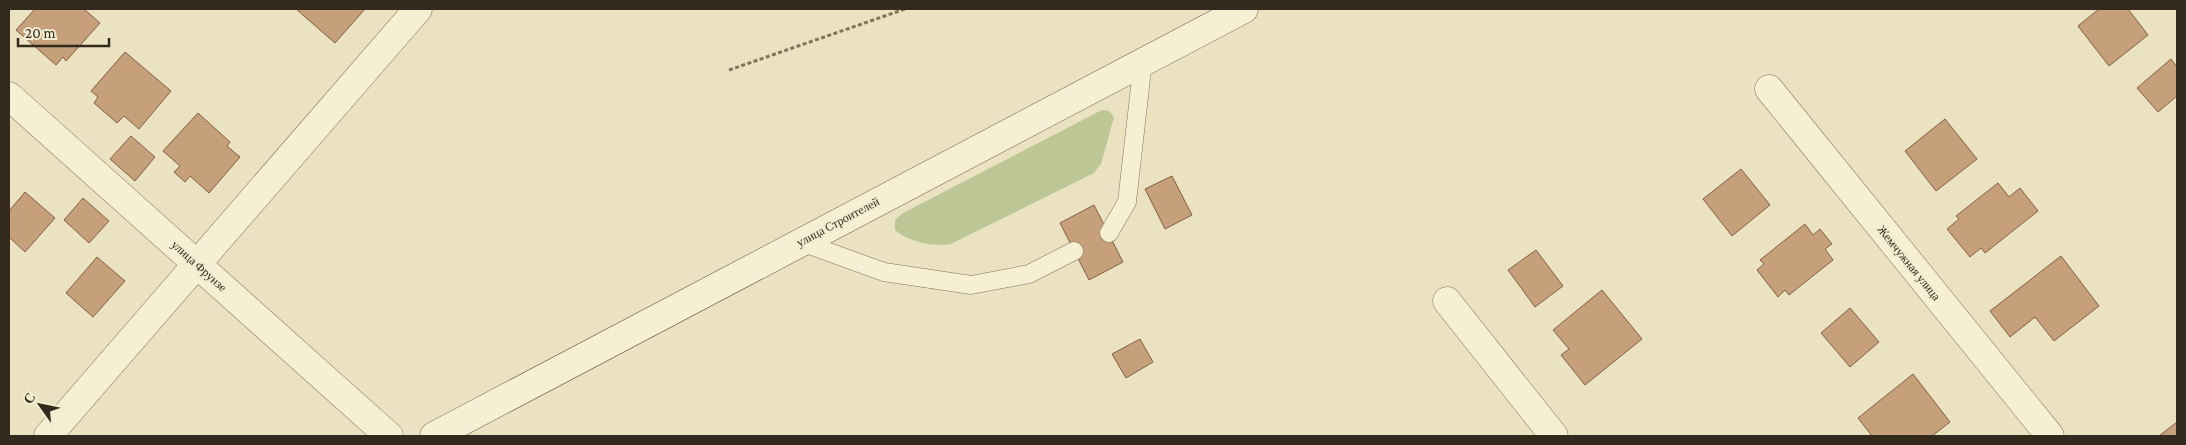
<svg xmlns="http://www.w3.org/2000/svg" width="2186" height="445" font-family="'Crimson Pro',serif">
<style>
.green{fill:#bdc796}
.building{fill:#c6a07a;stroke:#806042}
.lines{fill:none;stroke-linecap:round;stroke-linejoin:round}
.service-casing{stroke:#82735a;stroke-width:19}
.minor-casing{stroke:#82735a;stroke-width:29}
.secondary-casing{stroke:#64543d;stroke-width:29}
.path{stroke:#82735a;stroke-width:3;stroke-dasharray:4 2.5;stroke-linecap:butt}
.service{stroke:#f6efd4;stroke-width:18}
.minor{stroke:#f6efd4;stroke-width:28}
.secondary{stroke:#f6efd4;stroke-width:28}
.labels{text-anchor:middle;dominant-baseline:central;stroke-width:4.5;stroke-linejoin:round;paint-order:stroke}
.street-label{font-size:12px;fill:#332a1d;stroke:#f2ecd0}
</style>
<rect width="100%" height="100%" fill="#eae2c1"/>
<path class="green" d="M 1102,110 L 1109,111 L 1114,117 L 1101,164 L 1094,173 L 951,244 C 932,247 909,242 895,230 L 895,220 L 903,213 Z"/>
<path class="building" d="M 35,9 L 84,9 L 100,23 L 66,61 L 63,57 L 56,65 L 16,30 Z
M 296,9 L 365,9 L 335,43 Z
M 2099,9 L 2128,9 L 2148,35 L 2109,66 L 2078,26 Z
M 125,52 L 171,91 L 139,129 L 124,116 L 117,123 L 94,103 L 98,97 L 91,91 Z
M 2171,59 L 2177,67 L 2177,96 L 2158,112 L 2137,88 Z
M 198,113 L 230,142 L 227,146 L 240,157 L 209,193 L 190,176 L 185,182 L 174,172 L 180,166 L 163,151 Z
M 1945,119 L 1977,159 L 1936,191 L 1905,151 Z
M 131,136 L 155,157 L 135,181 L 110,159 Z
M 1741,169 L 1770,205 L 1732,236 L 1703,199 Z
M 1172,176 L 1192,215 L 1165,229 L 1145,189 Z
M 1998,183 L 2009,197 L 2020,188 L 2038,211 L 1985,253 L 1981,248 L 1970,257 L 1947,229 L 1959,219 L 1956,216 Z
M 25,192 L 55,218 L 25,252 L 9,237 L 9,211 Z
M 83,198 L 109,221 L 89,243 L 64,220 Z
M 1094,205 L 1123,262 L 1089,280 L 1060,223 Z
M 1805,224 L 1813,235 L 1820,229 L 1832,244 L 1825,249 L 1833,260 L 1789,295 L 1785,290 L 1778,297 L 1757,270 L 1764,264 L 1760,260 Z
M 1536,250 L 1563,286 L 1535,307 L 1508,270 Z
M 2061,256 L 2099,306 L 2054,341 L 2035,317 L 2010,337 L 1990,311 Z
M 97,257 L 125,281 L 93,317 L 66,293 Z
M 1602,290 L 1642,339 L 1585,385 L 1561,355 L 1569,349 L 1553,330 Z
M 1850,308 L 1879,342 L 1850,367 L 1821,333 Z
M 1140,339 L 1153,362 L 1126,378 L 1112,354 Z
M 1913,374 L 1950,422 L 1932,436 L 1872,436 L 1858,418 Z
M 2177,422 L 2177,436 L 2159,436 Z"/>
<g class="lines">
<defs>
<path id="service" d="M 1109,233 L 1127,202 L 1143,61
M 801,242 L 884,272 L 971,285 L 1029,274 L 1074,251"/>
<path id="minor" d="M 1769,89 L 2050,436
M 9,96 L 389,436
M 1447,301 L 1554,436
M 48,436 L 418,9"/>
<path id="secondary" d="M 434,436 L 1244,9"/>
</defs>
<use href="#service" class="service-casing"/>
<use href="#minor" class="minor-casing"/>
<use href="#secondary" class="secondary-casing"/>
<path class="path" d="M 729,70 L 905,9"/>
<use href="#service" class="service"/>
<use href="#minor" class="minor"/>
<use href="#secondary" class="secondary"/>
</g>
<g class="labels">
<g class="street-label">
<text transform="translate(838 222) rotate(-28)">улица Строителей</text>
<text transform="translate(1909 263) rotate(51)">Жемчужная улица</text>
<text transform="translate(199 266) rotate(42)">улица Фрунзе</text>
</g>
</g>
<rect width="2186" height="445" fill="none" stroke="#332a1d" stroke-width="20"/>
<g transform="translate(40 405) rotate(303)" stroke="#f2ecd0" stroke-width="4" paint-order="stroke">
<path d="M0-4L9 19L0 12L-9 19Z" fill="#332a1d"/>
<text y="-8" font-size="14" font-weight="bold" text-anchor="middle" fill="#332a1d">С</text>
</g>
<path d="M18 38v8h91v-8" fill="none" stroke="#332a1d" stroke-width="2.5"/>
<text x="25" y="38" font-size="15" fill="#332a1d" stroke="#f2ecd0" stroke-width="4" paint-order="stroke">20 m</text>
</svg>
